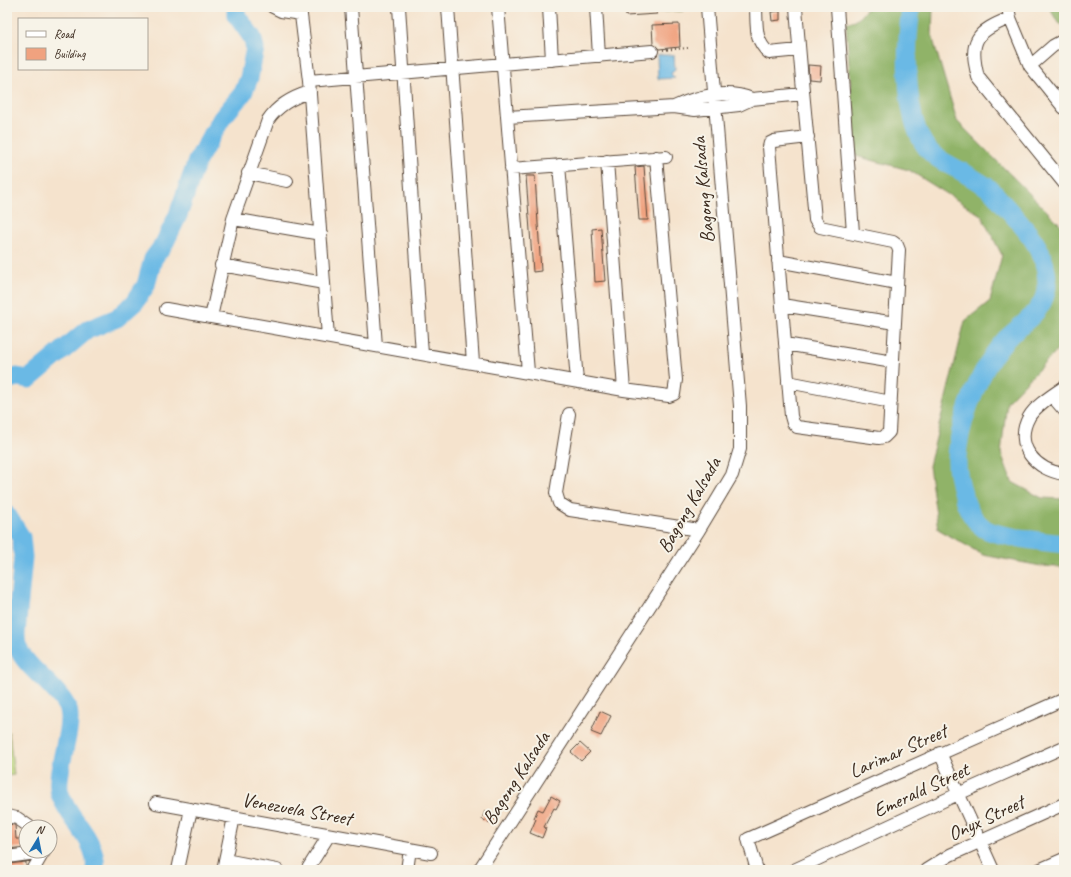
<svg xmlns="http://www.w3.org/2000/svg" width="1071" height="877" font-family="Caveat,sans-serif">
<style>
.green{fill:#b6d176;stroke:#787e4a}
.forest{fill:#90b367;stroke:#666e42}
.water{fill:#6bb9e5;stroke:#537282}
.lines{fill:none;stroke-linecap:round;stroke-linejoin:round}
.river{stroke:#6bb9e5;stroke-width:19}
.building{fill:#f0a27f}
.minor-casing{stroke:#574638;stroke-width:14}
.path{stroke:#574638;stroke-width:2;stroke-dasharray:1 3;stroke-linecap:butt}
.minor{stroke:#fff;stroke-width:12}
.labels{text-anchor:middle;dominant-baseline:central;stroke-width:4;stroke-linejoin:round;paint-order:stroke}
.street-label{font-size:20px;fill:#3b2a1e;stroke:#f7f3e8}
</style>
<rect width="100%" height="100%" fill="#f7f3e8"/>
<filter id="ink" filterUnits="userSpaceOnUse"><feTurbulence type="fractalNoise" baseFrequency=".025" numOctaves="2"/><feDisplacementMap in="SourceGraphic" scale="8" xChannelSelector="R" yChannelSelector="G"/><feConvolveMatrix kernelMatrix="1 2 1 2 8 2 1 2 1" color-interpolation-filters="sRGB"/></filter>
<filter id="wash" filterUnits="userSpaceOnUse"><feTurbulence type="fractalNoise" baseFrequency=".012" numOctaves="4" result="noise"/><feDisplacementMap in="SourceGraphic" scale="16" xChannelSelector="R" yChannelSelector="G"/><feGaussianBlur stdDeviation="0.9" result="paint"/><feColorMatrix in="noise" values="0 0 0 0 0 0 0 0 0 0 0 0 0 0 0 0 0 1.4 0 .05"/><feComposite in="paint" operator="in"/></filter>
<g filter="url(#wash)">
<rect width="100%" height="100%" fill="#f5e3cd"/>
<path class="green" d="M 658,7 L 682,7 L 683,11 L 659,12 Z
M 7,732 L 9,732 L 14,775 L 7,776 Z"/>
<path class="forest" d="M 868,7 L 933,7 L 932,36 L 957,121 L 1064,228 L 1064,343 L 1007,402 L 1001,453 L 1012,482 L 1042,498 L 1064,499 L 1064,567 L 1041,566 L 983,555 L 938,529 L 929,466 L 965,321 L 990,301 L 1002,255 L 981,215 L 909,170 L 856,156 L 846,23 L 858,19 Z
M 1049,7 L 1064,7 L 1064,25 L 1058,23 Z"/>
<path class="water" d="M 657,55 L 674,55 L 675,69 L 671,74 L 675,78 L 658,79 Z"/>
<g class="lines">
<path class="river" d="M 911,7 C 906,45 903,111 924,144 C 934,160 951,165 966,174 C 974,179 983,184 990,189 C 996,194 1001,202 1006,207 C 1026,230 1047,250 1047,282 C 1047,310 1024,322 1006,339 C 1001,345 995,352 991,359 C 974,386 959,425 957,457 C 956,471 960,485 964,498 C 968,511 974,521 985,529 C 998,537 1047,542 1064,544
M 7,380 L 17,377 L 29,379 L 87,330 L 117,318 L 135,302 L 146,285 L 153,259 L 164,244 L 178,215 L 197,161 L 222,118 L 243,93 L 249,78 L 255,48 L 252,37 L 236,15 L 236,7
M 7,515 L 21,537 L 23,557 L 16,634 C 16,637 16,642 17,646 C 27,670 55,684 67,707 C 76,725 53,774 60,794 C 69,820 99,841 95,870"/>
</g>
<g id="blocks">
<path class="building" d="M 625,7 L 657,7 L 657,14 L 626,16 Z
M 780,11 L 780,20 L 772,21 L 771,12 Z
M 679,24 L 680,47 L 659,49 L 653,44 L 652,25 Z
M 808,65 L 821,66 L 820,80 L 809,79 Z
M 644,166 L 648,220 L 639,220 L 635,167 Z
M 526,176 L 535,176 L 541,271 L 533,272 Z
M 601,228 L 605,281 L 595,282 L 592,229 Z
M 600,711 L 611,716 L 601,736 L 591,732 Z
M 580,743 L 590,752 L 581,761 L 571,752 Z
M 551,796 L 560,801 L 556,809 L 554,808 L 544,827 L 546,828 L 542,838 L 530,833 L 536,819 L 534,818 L 538,809 L 543,811 Z
M 485,811 L 495,816 L 491,824 L 482,819 Z
M 7,824 L 15,825 L 16,839 L 26,839 L 26,847 L 7,849 Z
M 26,862 L 26,870 L 7,870 L 7,864 Z"/>
</g>
</g>
<g filter="url(#ink)">
<use href="#blocks" fill-opacity="0" stroke="#574638" stroke-width="1"/>
<g class="lines">
<defs>
<path id="minor" d="M 273,7 L 281,11 L 301,14
M 300,7 L 309,81 L 328,337
M 351,7 L 376,346
M 399,7 L 422,354
M 448,7 L 473,363
M 498,7 L 528,372
M 549,7 L 552,60
M 596,7 L 599,56
M 756,7 C 757,25 754,40 769,53 L 799,50
M 796,7 C 801,78 809,149 815,220 L 820,227 L 893,242 L 897,245 L 899,250 L 889,432 L 884,437 L 879,438 L 797,427 L 793,423 L 791,416 L 769,147 L 770,143 L 774,141 L 808,137
M 837,7 L 853,233
M 1008,7 L 1010,18 L 1030,66 L 1064,108
M 1010,18 C 977,31 968,40 978,77 L 1064,183
M 1030,66 L 1053,46 L 1064,40
M 309,81 L 652,51
M 674,107 C 698,96 727,89 752,99
M 507,117 L 674,107 L 695,110 L 739,105 L 752,99 L 803,94
M 607,161 L 624,390
M 559,165 L 577,381
M 511,169 L 666,157
M 248,173 L 287,181
M 233,219 L 321,234
M 778,261 L 897,283
M 221,265 L 324,283
M 782,305 L 895,323
M 166,309 L 624,390 L 669,396 L 674,394 L 676,380 L 656,157
M 211,317 L 233,219 L 268,120 C 278,105 293,97 310,92
M 785,344 L 893,362
M 788,382 L 891,402
M 1064,387 C 1053,395 1036,405 1029,417 C 1013,446 1036,470 1064,474
M 1052,396 L 1064,410
M 569,414 L 556,493 L 559,503 L 570,510 L 699,530
M 940,753 L 993,870
M 156,803 L 431,853
M 7,816 L 17,818 L 30,827
M 7,857 L 44,852
M 225,860 L 277,870
M 33,870 L 44,851
M 178,870 L 191,809
M 223,870 L 234,817
M 307,870 L 329,835
M 407,870 L 410,849
M 479,870 L 699,530 L 732,475 L 740,449 L 740,406 L 707,7
M 757,870 L 748,839 L 1064,699
M 794,870 L 958,794 L 1064,747
M 926,870 L 950,855 L 1064,804
M 1039,870 L 1064,859"/>
</defs>
<use href="#minor" class="minor-casing"/>
<path class="path" d="M 663,50 L 688,48"/>
<use href="#minor" class="minor"/>
</g>
</g>
<g class="labels">
<g class="street-label">
<text transform="translate(703 190) rotate(-95)">Bagong Kalsada</text>
<text transform="translate(689 505) rotate(-60)">Bagong Kalsada</text>
<text transform="translate(898 751) rotate(-24)">Larimar Street</text>
<text transform="translate(516 778) rotate(-57)">Bagong Kalsada</text>
<text transform="translate(921 790) rotate(-25)">Emerald Street</text>
<text transform="translate(297 809) rotate(10)">Venezuela Street</text>
<text transform="translate(986 818) rotate(-25)">Onyx Street</text>
</g>
</g>
<rect width="1071" height="877" fill="none" stroke="#f7f3e8" stroke-width="24"/>
<rect x="18" y="18" width="130" height="52" fill="#f7f3e8" stroke="#aca397"/>
<rect x="26" y="31" width="20" height="6" fill="#ffffff" stroke="#aca397"/>
<text x="54" y="38" font-size="12" fill="#3b2a1e">Road</text>
<rect x="26" y="48" width="20" height="12" fill="#f0a27f" stroke="#aca397"/>
<text x="54" y="58" font-size="12" fill="#3b2a1e">Building</text>
<g transform="translate(38 839) rotate(10)"><circle r="19" fill="#f7f3e8" stroke="#aca397"/>
<path d="M0-3L7 15L0 10L-7 15Z" fill="#1f6fb2"/>
<text y="-6" font-size="11" font-weight="bold" text-anchor="middle" fill="#3b2a1e">N</text>
</g>
</svg>
